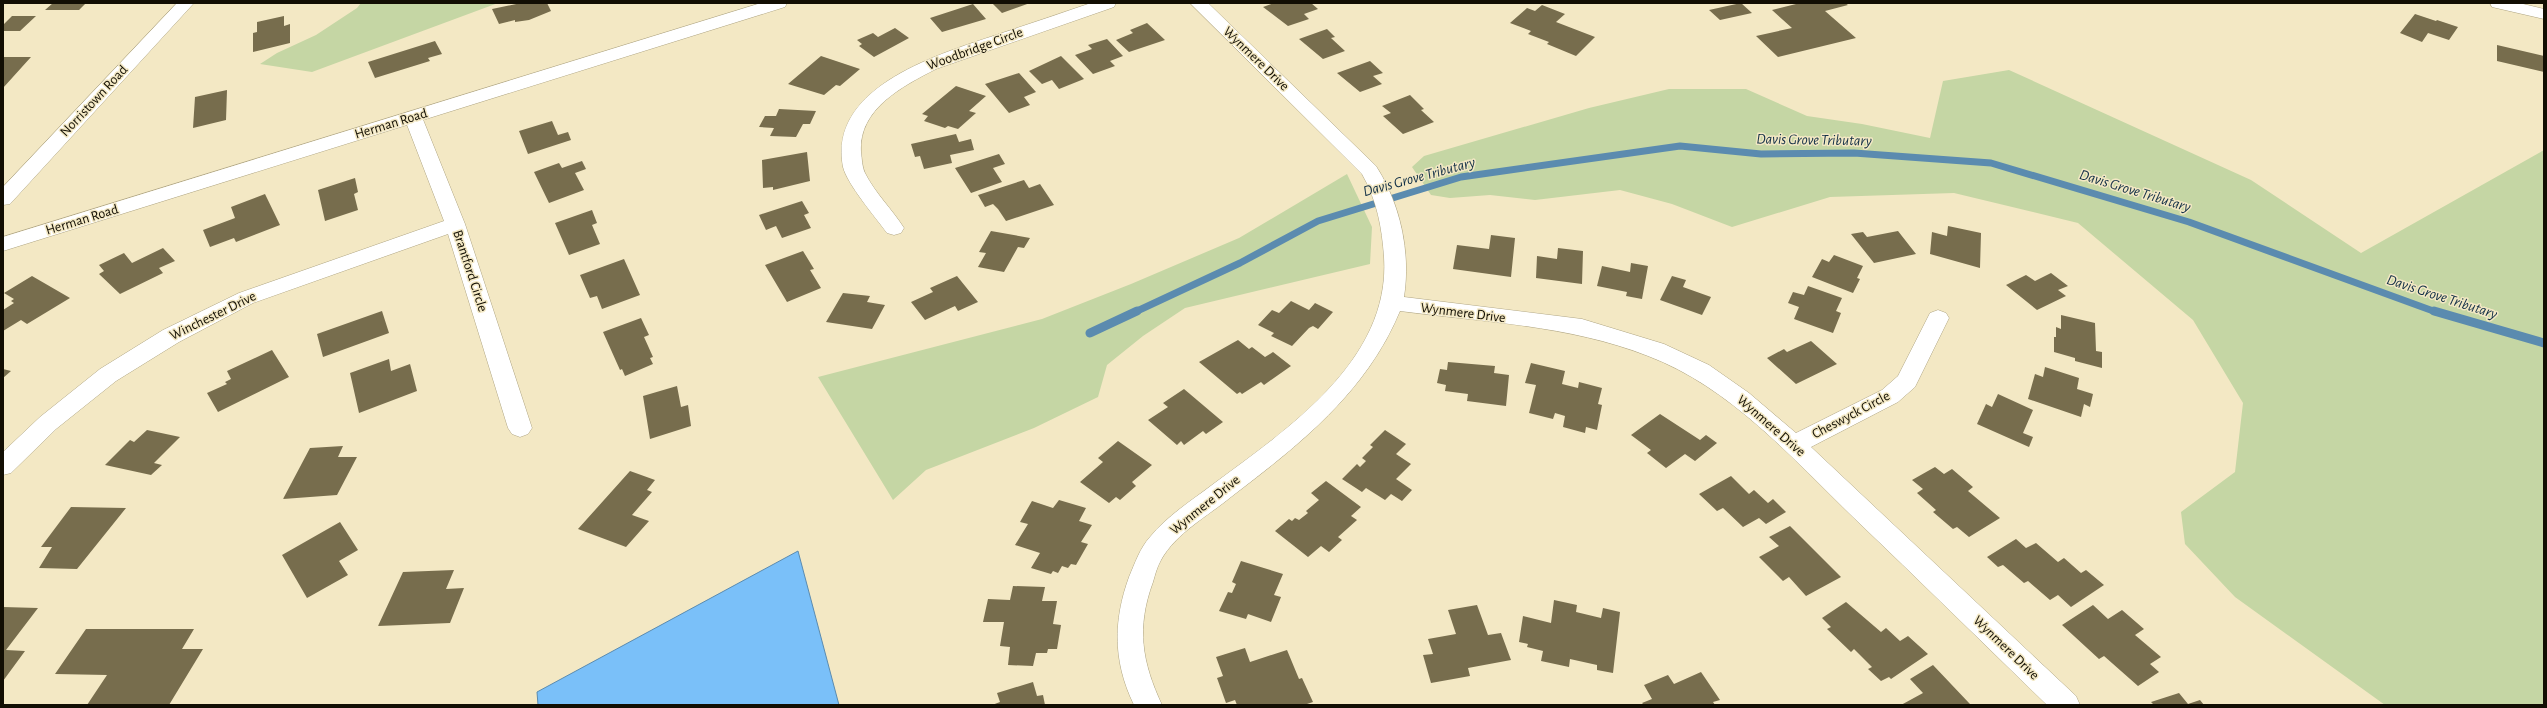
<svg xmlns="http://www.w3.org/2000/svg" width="2547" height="708" font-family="'Alegreya Sans',sans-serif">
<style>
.green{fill:#c5d6a4}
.water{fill:#7ac0f9;stroke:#5b8baf}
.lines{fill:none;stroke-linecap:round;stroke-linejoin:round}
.stream-far1{stroke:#5b8baf;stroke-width:7}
.stream{stroke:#5b8baf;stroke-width:9}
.building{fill:#776d4d}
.minor-casing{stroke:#afa583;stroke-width:1}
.tertiary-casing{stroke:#afa583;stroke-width:1}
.secondary-casing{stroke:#afa583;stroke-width:1}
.minor{fill:#fff;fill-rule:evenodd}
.tertiary{fill:#fff;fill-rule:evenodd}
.secondary{fill:#fff;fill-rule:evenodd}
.labels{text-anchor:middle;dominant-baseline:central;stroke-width:3;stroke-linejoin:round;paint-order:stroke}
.street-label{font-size:14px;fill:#120e03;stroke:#f3e8c4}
.water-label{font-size:15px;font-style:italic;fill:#112f46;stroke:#f3e8c4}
</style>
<rect width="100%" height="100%" fill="#f3e8c4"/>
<path class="green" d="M 361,3 L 498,3 L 312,72 L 260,64 L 277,53 L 316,35 L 357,8 Z
M 2009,70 L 2251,180 L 2361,253 L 2544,150 L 2544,705 L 2385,705 L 2235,597 L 2185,544 L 2181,512 L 2235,472 L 2243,403 L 2193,320 L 2078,223 L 1954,193 L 1830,197 L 1732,227 L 1672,204 L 1620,190 L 1535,200 L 1490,195 L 1450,198 L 1431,195 L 1412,167 L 1424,156 L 1589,108 L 1669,89 L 1746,89 L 1807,116 L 1862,124 L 1930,138 L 1943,81 Z
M 1347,174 L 1372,227 L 1370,264 L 1185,308 L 1143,336 L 1107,365 L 1098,397 L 1034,428 L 926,470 L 893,500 L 818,377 L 1042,319 L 1131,284 L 1239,238 Z"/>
<path class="water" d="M 798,551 L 839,705 L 538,705 L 537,692 Z"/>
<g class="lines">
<path class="stream-far1" d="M 1135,312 L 1240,263 L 1318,221 L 1461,177 L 1680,146 L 1761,154 L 1854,153 L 1991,163 L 2189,222 L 2436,312"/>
<path class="stream" d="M 2434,311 L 2544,343
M 1090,333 L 1137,311"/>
</g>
<path class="building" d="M 53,3 L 86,3 L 79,10 L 45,10 Z
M 521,3 L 547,3 L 551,11 L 529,20 L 515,22 L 515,20 L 499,24 L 492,9 Z
M 992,3 L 1030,3 L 1002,13 Z
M 1274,3 L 1311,3 L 1318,9 L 1304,14 L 1309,19 L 1288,26 L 1263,7 Z
M 1741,3 L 1752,13 L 1720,20 L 1709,10 Z
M 1800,3 L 1845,3 L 1848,5 L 1825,11 L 1856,38 L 1778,57 L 1756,36 L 1792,28 L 1772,10 Z
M 973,4 L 986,19 L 942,32 L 930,18 Z
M 1542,5 L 1565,14 L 1556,22 L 1595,37 L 1576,56 L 1547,44 L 1549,42 L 1528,34 L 1531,31 L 1510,23 L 1527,8 L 1535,11 Z
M 2415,14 L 2436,21 L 2437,20 L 2458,27 L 2449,40 L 2428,33 L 2422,42 L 2400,33 Z
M 12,16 L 36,16 L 20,31 L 3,31 L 3,25 Z
M 284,16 L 284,26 L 290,24 L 290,43 L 253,52 L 253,33 L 257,32 L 257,22 Z
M 1147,23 L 1165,40 L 1129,52 L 1116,40 L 1133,33 L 1130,30 Z
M 895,28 L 909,38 L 874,57 L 859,46 L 862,44 L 857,40 L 873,33 L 878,37 Z
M 1327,29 L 1335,37 L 1331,38 L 1345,51 L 1323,59 L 1299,39 Z
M 1107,39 L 1123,56 L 1110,61 L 1115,66 L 1093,74 L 1075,55 L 1092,49 L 1088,45 Z
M 435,41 L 442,54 L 428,58 L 430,61 L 375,78 L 368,62 Z
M 2497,45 L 2544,56 L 2544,72 L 2497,61 Z
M 821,56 L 860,69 L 840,86 L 836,85 L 824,95 L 788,84 Z
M 1061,56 L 1084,79 L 1059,89 L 1052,80 L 1042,84 L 1029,71 Z
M 3,57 L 31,57 L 3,88 Z
M 1370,61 L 1383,73 L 1373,76 L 1382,84 L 1360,92 L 1337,73 Z
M 1019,73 L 1036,92 L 1024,97 L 1030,105 L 1009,113 L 985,84 Z
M 956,86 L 986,96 L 969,111 L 976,113 L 958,129 L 948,126 L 945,128 L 924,121 L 928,116 L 922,114 Z
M 227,90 L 226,120 L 193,128 L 195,97 Z
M 1410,95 L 1424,109 L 1421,110 L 1434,122 L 1403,134 L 1383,116 L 1391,113 L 1382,106 Z
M 779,109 L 816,111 L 810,124 L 803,124 L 796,137 L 770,136 L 774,128 L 759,127 L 765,116 L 776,116 Z
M 552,121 L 558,135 L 568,132 L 571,140 L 528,154 L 519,131 Z
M 956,134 L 959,142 L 971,139 L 974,150 L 950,155 L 952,163 L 924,169 L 920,156 L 915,157 L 911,144 Z
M 807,152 L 810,181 L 773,190 L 773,187 L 763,188 L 762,160 Z
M 999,154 L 1005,164 L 993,168 L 1002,182 L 971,193 L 955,168 Z
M 582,161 L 586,169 L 575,173 L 584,190 L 549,203 L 534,172 L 559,163 L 562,168 Z
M 355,178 L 358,192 L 354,194 L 358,210 L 325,221 L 318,190 Z
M 1024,180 L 1029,188 L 1040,184 L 1054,205 L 1006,221 L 998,209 L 993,204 L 985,207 L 978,195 Z
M 265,194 L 280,225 L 236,242 L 234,238 L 210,247 L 203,230 L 235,218 L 231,207 Z
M 802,201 L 809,213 L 804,215 L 811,228 L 782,238 L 776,226 L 766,230 L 759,215 Z
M 592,210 L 597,223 L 592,225 L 600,244 L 569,255 L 555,223 Z
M 1948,226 L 1981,233 L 1980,268 L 1930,254 L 1932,232 L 1947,236 Z
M 991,231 L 1030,238 L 1024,248 L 1018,247 L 1004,272 L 978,267 L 986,253 L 979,252 Z
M 1898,231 L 1916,254 L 1874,263 L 1851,234 L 1863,232 L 1867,237 Z
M 1491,235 L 1515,238 L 1511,277 L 1453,269 L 1457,245 L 1489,249 Z
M 163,248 L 175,261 L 159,268 L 163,273 L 120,294 L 99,274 L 104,271 L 99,265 L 124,253 L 132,263 Z
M 1558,248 L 1583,251 L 1582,284 L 1536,278 L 1537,256 L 1557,259 Z
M 803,251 L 814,269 L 810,270 L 821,288 L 787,302 L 765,265 Z
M 1834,255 L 1863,266 L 1857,278 L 1860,279 L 1853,293 L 1812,277 L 1822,259 L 1829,262 Z
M 624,259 L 640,295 L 602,309 L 597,296 L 590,298 L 580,275 Z
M 1631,263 L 1648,266 L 1642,299 L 1626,296 L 1627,292 L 1597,286 L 1602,266 L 1630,272 Z
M 2051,273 L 2068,286 L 2058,290 L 2066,296 L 2037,310 L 2006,285 L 2026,275 L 2035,281 Z
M 32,276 L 70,298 L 27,324 L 21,320 L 3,331 L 3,310 L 14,303 L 11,301 L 14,299 L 4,293 Z
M 957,276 L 978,302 L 958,311 L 955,306 L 925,320 L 911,302 L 933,292 L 930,288 Z
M 1672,276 L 1686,280 L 1683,287 L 1711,297 L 1702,315 L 1660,300 Z
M 1808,286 L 1842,298 L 1836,311 L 1841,313 L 1833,333 L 1794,319 L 1799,307 L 1788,303 L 1793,292 L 1804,295 Z
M 843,293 L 870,296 L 867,302 L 885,305 L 872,329 L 826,322 Z
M 1291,301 L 1309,310 L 1315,303 L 1333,312 L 1318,329 L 1313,326 L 1309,328 L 1292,346 L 1271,336 L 1274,333 L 1258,325 L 1272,310 L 1279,313 Z
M 382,311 L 389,333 L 323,357 L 317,334 Z
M 2061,315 L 2095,323 L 2096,351 L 2102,352 L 2102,368 L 2075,361 L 2075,358 L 2054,352 L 2054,337 L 2056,337 L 2056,327 L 2061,329 Z
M 641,318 L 649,335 L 644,337 L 653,357 L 650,358 L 653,364 L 625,376 L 622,369 L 620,370 L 603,332 Z
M 1238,340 L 1249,349 L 1252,347 L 1265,357 L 1273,352 L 1291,366 L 1264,385 L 1261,382 L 1242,394 L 1240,392 L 1237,394 L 1199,362 Z
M 1811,341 L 1837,364 L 1796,384 L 1767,358 L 1784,349 L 1787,352 Z
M 272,350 L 289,377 L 218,412 L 207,393 L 227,384 L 225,382 L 231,379 L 227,371 Z
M 389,359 L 391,371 L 410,364 L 417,391 L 359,413 L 350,373 Z
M 1448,362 L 1495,366 L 1494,373 L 1509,375 L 1506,406 L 1467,401 L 1468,394 L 1445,391 L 1446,385 L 1437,383 L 1440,369 L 1447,370 Z
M 1531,363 L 1565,371 L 1562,384 L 1578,388 L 1579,382 L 1602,388 L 1598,404 L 1602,405 L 1597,430 L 1586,427 L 1585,433 L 1563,427 L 1565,416 L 1555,413 L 1553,419 L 1529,413 L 1536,385 L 1525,383 Z
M 2045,367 L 2079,378 L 2077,389 L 2093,394 L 2090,407 L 2084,404 L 2081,417 L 2028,399 L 2035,374 L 2043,377 Z
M 3,369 L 11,371 L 3,378 Z
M 677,386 L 681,407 L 688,405 L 691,426 L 650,439 L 643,396 Z
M 1184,389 L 1223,422 L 1206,434 L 1203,431 L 1184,445 L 1181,441 L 1177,445 L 1148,420 L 1168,407 L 1163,403 Z
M 1998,394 L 2033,410 L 2023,433 L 2033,437 L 2029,447 L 1977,424 L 1986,404 L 1992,407 Z
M 1660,414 L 1700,440 L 1706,435 L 1717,443 L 1695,461 L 1685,454 L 1666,468 L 1647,453 L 1651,450 L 1631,435 Z
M 147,430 L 180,437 L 154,463 L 162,465 L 151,475 L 105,465 L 130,440 L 134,442 Z
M 1385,430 L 1406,444 L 1396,454 L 1411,464 L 1396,479 L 1412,490 L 1402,501 L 1391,494 L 1385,500 L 1366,488 L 1362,492 L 1342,479 L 1357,464 L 1360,467 L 1366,461 L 1362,458 L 1373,447 L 1370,445 Z
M 1118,441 L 1152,465 L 1132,482 L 1136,486 L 1120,500 L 1116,497 L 1109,503 L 1080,482 L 1103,462 L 1098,458 Z
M 343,446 L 338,457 L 357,457 L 337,495 L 283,499 L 310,448 Z
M 1935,467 L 1944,474 L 1952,469 L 1973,487 L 1968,491 L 2000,518 L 1969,537 L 1957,527 L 1953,529 L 1933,512 L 1936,510 L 1917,493 L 1923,489 L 1912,480 Z
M 630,471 L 655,480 L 647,490 L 652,492 L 632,515 L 649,521 L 626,547 L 578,529 Z
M 1731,476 L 1749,494 L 1754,490 L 1768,503 L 1773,499 L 1786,512 L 1766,524 L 1759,518 L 1743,527 L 1723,508 L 1717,511 L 1699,494 Z
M 1326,481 L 1361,507 L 1351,516 L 1357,520 L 1338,537 L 1342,540 L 1329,552 L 1321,546 L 1308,557 L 1275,531 L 1289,519 L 1292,521 L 1295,518 L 1299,520 L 1308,513 L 1306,511 L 1319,500 L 1311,493 Z
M 1059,500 L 1086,508 L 1079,521 L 1092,525 L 1081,542 L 1088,544 L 1076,565 L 1071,564 L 1068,568 L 1062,566 L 1058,573 L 1053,571 L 1051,574 L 1031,568 L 1040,553 L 1015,545 L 1028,524 L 1020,522 L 1032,501 L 1053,508 Z
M 71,507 L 126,508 L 77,569 L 39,568 L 52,547 L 41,547 Z
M 340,522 L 358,550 L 339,561 L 348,575 L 307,598 L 282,555 Z
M 1790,526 L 1841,577 L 1806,596 L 1789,577 L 1783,581 L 1759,557 L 1779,546 L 1769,537 Z
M 2016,539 L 2026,548 L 2036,543 L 2058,562 L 2064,558 L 2081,573 L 2086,570 L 2104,585 L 2071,607 L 2058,595 L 2050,600 L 2028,581 L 2024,583 L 2003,565 L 1998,567 L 1987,557 Z
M 1241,561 L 1283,574 L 1274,595 L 1281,597 L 1271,622 L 1248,614 L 1246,619 L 1219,611 L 1228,592 L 1232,593 L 1236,584 L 1232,582 Z
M 454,570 L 446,589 L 464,588 L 450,623 L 378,626 L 403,572 Z
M 1013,586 L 1045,587 L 1042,601 L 1057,601 L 1053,624 L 1061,625 L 1057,649 L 1048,649 L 1047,653 L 1036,653 L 1033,666 L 1008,665 L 1010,647 L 1000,646 L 1004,622 L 983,622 L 988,599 L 1010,600 Z
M 1554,600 L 1577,605 L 1576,612 L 1601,618 L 1603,608 L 1620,612 L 1613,673 L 1597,670 L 1597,665 L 1570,659 L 1569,667 L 1541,661 L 1543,651 L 1527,647 L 1528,644 L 1519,642 L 1523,616 L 1551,623 Z
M 1846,602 L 1881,632 L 1886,628 L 1900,641 L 1908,636 L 1928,654 L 1891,679 L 1889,677 L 1881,681 L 1868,669 L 1872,667 L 1854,649 L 1851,652 L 1827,629 L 1831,627 L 1822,618 Z
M 1477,605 L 1488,635 L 1501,633 L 1511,660 L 1468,668 L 1470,676 L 1431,683 L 1423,655 L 1433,654 L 1428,639 L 1456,634 L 1448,610 Z
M 2093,605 L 2108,619 L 2122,610 L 2144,629 L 2135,635 L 2161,657 L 2150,664 L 2159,672 L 2138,686 L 2104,656 L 2099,659 L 2062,625 Z
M 3,607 L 38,608 L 6,650 L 25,651 L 3,681 Z
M 86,629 L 194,629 L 182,649 L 203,649 L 169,705 L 87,705 L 107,675 L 55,674 Z
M 1245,648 L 1250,662 L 1287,650 L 1299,679 L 1302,678 L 1313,702 L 1304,705 L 1237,705 L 1235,700 L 1226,703 L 1217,678 L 1223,676 L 1216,657 Z
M 1933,665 L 1969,703 L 1971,705 L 1901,705 L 1923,693 L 1910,679 Z
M 1701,672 L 1720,700 L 1713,702 L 1715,705 L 1644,705 L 1642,703 L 1652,699 L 1644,685 L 1668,675 L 1674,684 Z
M 1033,682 L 1037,696 L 1043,695 L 1045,705 L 992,705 L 1000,702 L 997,693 Z
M 2179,693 L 2188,704 L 2200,700 L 2204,705 L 2154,705 L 2151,702 Z"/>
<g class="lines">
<defs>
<path id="minor" d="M 1091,3 L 1116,3 L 1114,7 L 936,69 C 903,86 858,109 861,152 C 862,159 862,167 865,173 C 875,193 892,209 904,228 L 901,233 L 894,235 L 887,233 C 876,218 847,184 843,167 C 827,85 943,53 1002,33 C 1032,23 1062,13 1091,3 Z
M 1190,3 L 1208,3 L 1376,166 C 1400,203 1411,252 1404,297 L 1582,319 L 1664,344 L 1709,365 L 1749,393 L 1796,433 L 1882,390 L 1898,376 L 1930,313 L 1938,310 L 1946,313 L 1949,318 L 1915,387 L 1898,402 L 1811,447 L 2076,696 L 2080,705 L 2047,705 C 1983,643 1919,580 1854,518 C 1792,458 1730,387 1648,356 C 1569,325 1482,322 1400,311 C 1366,393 1299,445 1231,497 C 1208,516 1176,533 1161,560 C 1157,567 1155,575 1153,582 C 1136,628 1142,662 1162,705 L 1134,705 C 1113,662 1113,621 1129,577 C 1135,563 1140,548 1150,537 C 1167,516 1191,501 1212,485 C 1286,430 1391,361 1384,257 C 1382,228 1377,200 1362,174 Z
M 2490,3 L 2519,3 L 2544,9 L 2544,19 L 2492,7 Z
M 413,111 L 420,113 L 422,117 L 465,224 L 532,428 L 528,434 L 520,437 L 512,434 L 508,428 L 448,234 L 253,303 L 179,342 L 116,381 L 56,429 L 11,473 L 3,475 L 3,452 L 40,417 L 100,369 L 163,330 L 239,293 L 444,221 L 404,117 L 406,113 Z"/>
<path id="tertiary" d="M 761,3 L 787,3 L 785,7 L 3,251 L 3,237 Z"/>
<path id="secondary" d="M 177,3 L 194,3 L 10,204 L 3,205 L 3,187 Z"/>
</defs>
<use href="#minor" class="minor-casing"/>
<use href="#tertiary" class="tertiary-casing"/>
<use href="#secondary" class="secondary-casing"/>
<use href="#minor" class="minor"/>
<use href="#tertiary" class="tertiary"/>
<use href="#secondary" class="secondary"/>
</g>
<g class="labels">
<g class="street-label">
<text transform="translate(975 49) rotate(-20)">Woodbridge Circle</text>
<text transform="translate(1256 59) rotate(44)">Wynmere Drive</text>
<text transform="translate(94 101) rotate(-47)">Norristown Road</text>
<text transform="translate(391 124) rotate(-17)">Herman Road</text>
<text transform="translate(82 220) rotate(-17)">Herman Road</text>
<text transform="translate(470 271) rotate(72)">Brantford Circle</text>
<text transform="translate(1463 313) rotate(7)">Wynmere Drive</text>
<text transform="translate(213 316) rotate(-26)">Winchester Drive</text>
<text transform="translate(1851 415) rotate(-28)">Cheswyck Circle</text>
<text transform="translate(1771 426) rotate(41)">Wynmere Drive</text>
<text transform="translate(1205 505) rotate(-39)">Wynmere Drive</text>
<text transform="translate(2006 648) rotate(44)">Wynmere Drive</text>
</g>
<g class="water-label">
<text transform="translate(1814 140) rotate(1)">Davis Grove Tributary</text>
<text transform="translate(1419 177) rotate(-15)">Davis Grove Tributary</text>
<text transform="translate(2135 191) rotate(17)">Davis Grove Tributary</text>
<text transform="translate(2442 297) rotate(18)">Davis Grove Tributary</text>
</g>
</g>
<rect width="2547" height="708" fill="none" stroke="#120e03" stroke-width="8"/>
</svg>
